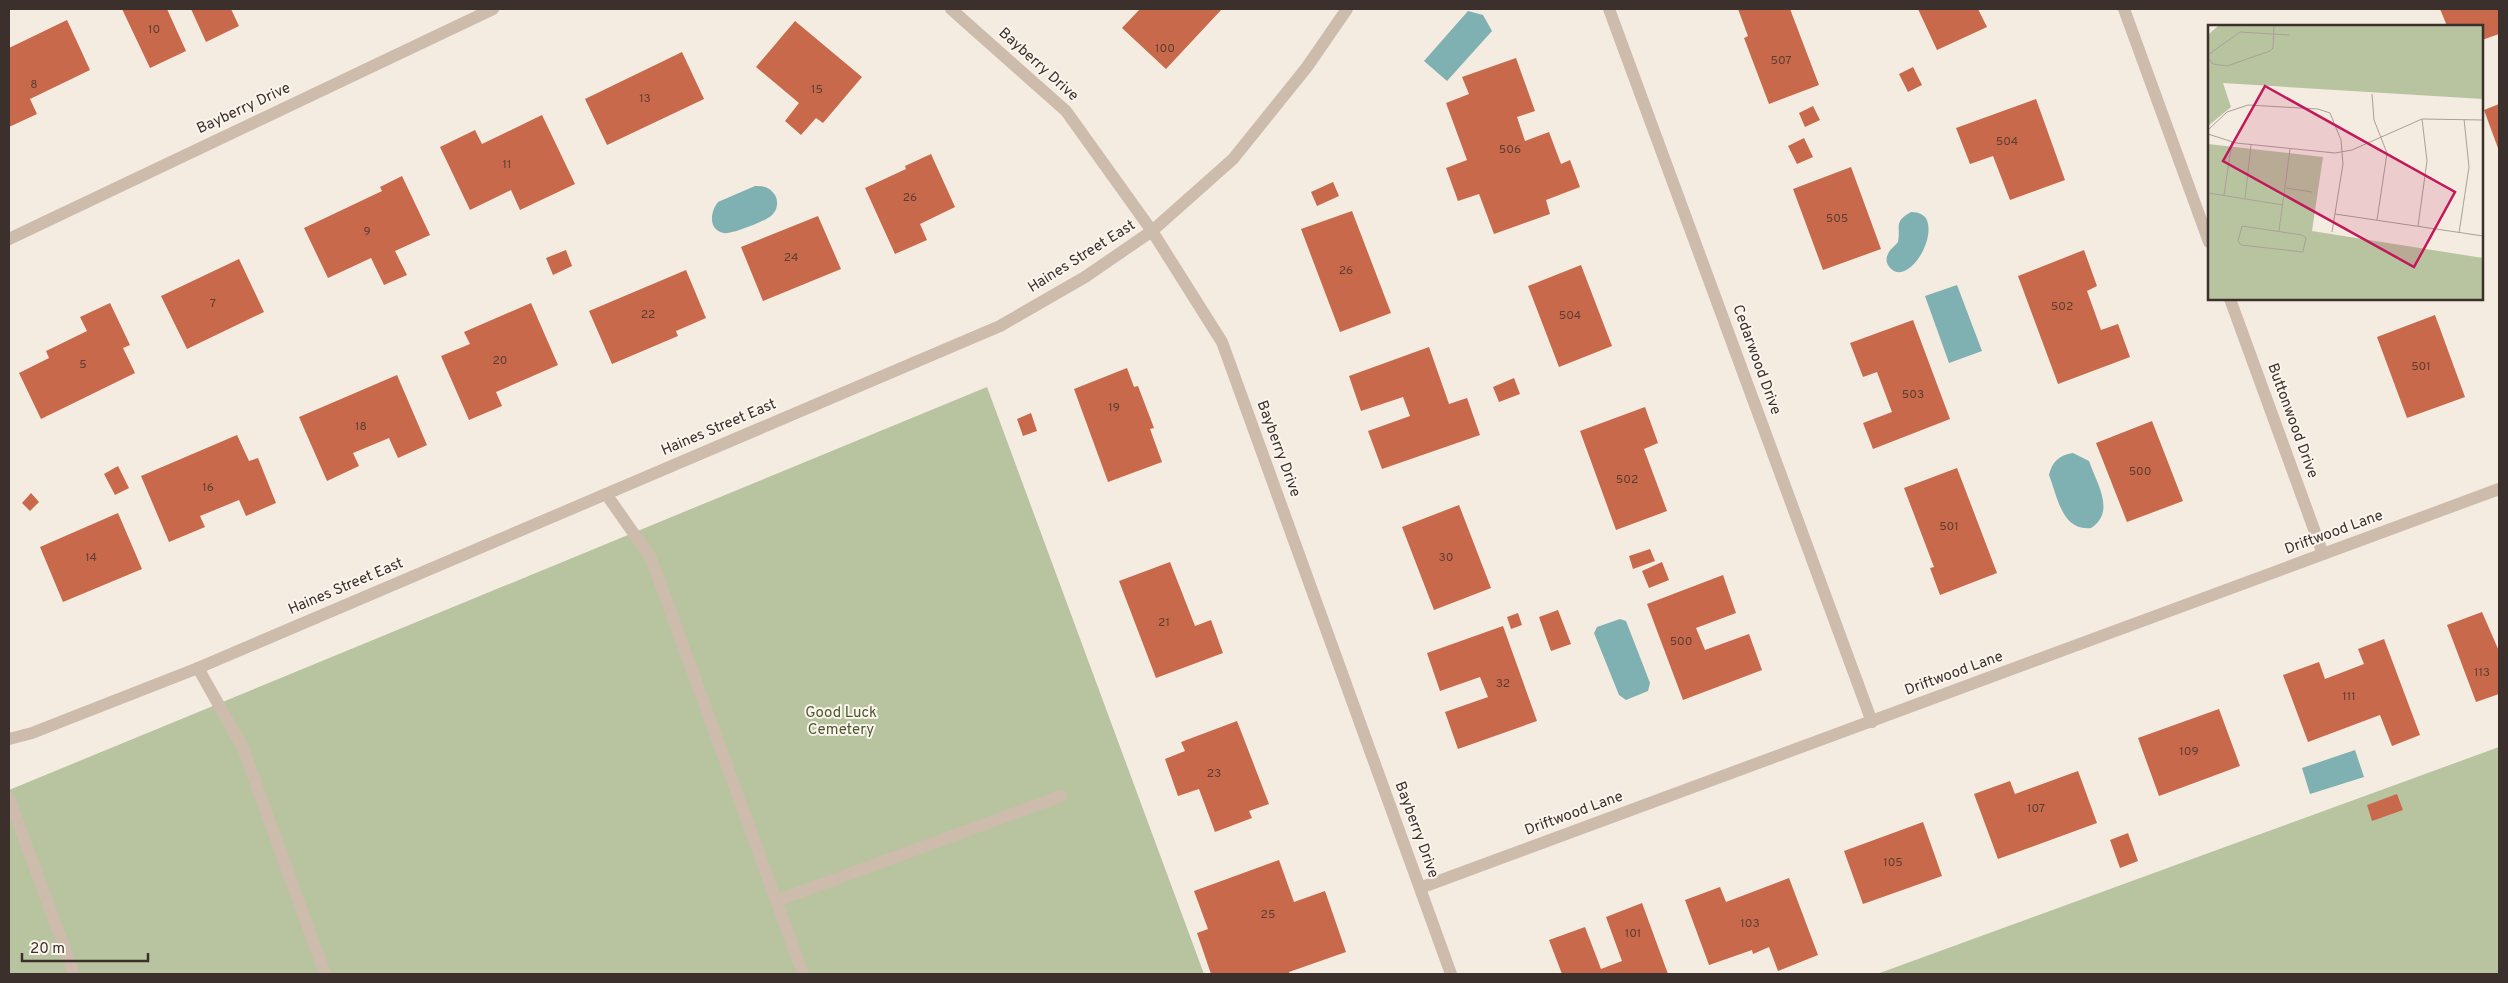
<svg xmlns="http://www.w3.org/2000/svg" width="2508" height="983" font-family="Overpass,sans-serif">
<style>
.green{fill:#b8c4a0}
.water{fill:#7fb0b2}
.building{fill:#c8694b}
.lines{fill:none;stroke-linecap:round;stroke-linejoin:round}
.service{stroke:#cdbbac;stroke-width:12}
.minor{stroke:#cdbbac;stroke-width:12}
.labels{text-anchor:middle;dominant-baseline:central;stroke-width:4;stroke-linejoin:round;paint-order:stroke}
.number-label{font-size:12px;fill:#5e3e33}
.street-label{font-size:15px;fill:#3b302b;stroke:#fbf5ee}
.park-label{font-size:15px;fill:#4a5a2e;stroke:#fbf5ee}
.inset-road{fill:none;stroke:#aaa098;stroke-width:1}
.view{fill:#c2185b;fill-opacity:0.15;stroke:#c2185b;stroke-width:2.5}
.inset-edge{fill:none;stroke:#3b302b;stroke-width:2.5}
</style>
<rect width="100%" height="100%" fill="#f4ebe1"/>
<path class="green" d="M 987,387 L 1204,974 L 9,974 L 9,790 Z
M 2499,747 L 2499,974 L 1877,974 Z"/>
<path class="water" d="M 1468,11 L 1483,15 L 1492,31 L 1447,81 L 1424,61 Z
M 755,186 C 764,186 770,187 775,195 C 779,202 777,211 771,216 C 765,221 731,235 724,233 C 708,230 710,212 718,202 Z
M 1911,212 C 1919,212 1927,215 1928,224 C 1933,247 1903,289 1888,265 C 1886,261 1886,258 1888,254 C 1890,249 1895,246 1898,242 C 1901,226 1893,222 1911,212 Z
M 1957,285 L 1982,351 L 1949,363 L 1925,296 Z
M 2073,453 L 2089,461 C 2097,484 2116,512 2091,528 C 2062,531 2058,498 2049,475 C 2052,462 2059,455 2073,453 Z
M 1620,619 L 1626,621 L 1650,683 L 1648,691 L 1626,700 L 1619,695 L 1594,633 L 1597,627 Z
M 2355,750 L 2364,777 L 2310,794 L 2302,768 Z"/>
<path class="building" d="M 122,9 L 167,9 L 186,51 L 150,68 Z
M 191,9 L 231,9 L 239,26 L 206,42 Z
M 1140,9 L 1222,9 L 1166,69 L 1122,28 Z
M 1738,9 L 1790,9 L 1819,85 L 1769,104 L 1744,38 L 1748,36 Z
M 1918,9 L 1978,9 L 1987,27 L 1937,50 Z
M 2440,9 L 2499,9 L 2499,34 L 2482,40 L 2482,26 L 2447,26 Z
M 67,20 L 90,70 L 30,99 L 37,114 L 9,127 L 9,48 Z
M 795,21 L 862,77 L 823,123 L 816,118 L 801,135 L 785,121 L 799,103 L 756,67 Z
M 682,52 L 704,99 L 607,145 L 585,99 Z
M 1516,58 L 1535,111 L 1517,117 L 1525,141 L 1549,132 L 1561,164 L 1570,160 L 1580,187 L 1546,200 L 1550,214 L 1494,234 L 1479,194 L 1458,201 L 1446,168 L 1467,160 L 1446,103 L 1469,94 L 1462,77 Z
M 1913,67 L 1922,85 L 1908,92 L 1899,74 Z
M 2036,99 L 2065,180 L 2010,200 L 1993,156 L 1970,164 L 1956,128 Z
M 2499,104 L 2499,151 L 2484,110 Z
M 1813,106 L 1820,120 L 1805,127 L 1799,113 Z
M 542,115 L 575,184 L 520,210 L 511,190 L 470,210 L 440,147 L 475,130 L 482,144 Z
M 1804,138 L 1813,157 L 1797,164 L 1788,146 Z
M 931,154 L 955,207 L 920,224 L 927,240 L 895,254 L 865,188 L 906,169 L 905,166 Z
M 1851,167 L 1881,249 L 1823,270 L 1793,189 Z
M 402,176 L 430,235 L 395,251 L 407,275 L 384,285 L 371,258 L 328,278 L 304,228 L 382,191 L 380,187 Z
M 1333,182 L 1339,196 L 1317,206 L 1311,192 Z
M 1352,211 L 1391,313 L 1340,332 L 1301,229 Z
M 818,216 L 841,269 L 763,301 L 741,247 Z
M 566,250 L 572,266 L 553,275 L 546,258 Z
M 2084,250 L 2097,286 L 2087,291 L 2101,330 L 2118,324 L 2130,357 L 2058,384 L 2018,276 Z
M 239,259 L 264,312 L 187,349 L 161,296 Z
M 1581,265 L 1612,346 L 1559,367 L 1528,286 Z
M 686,270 L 706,318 L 676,331 L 678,336 L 612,364 L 589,311 Z
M 110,303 L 130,345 L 123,348 L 135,373 L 41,419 L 19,373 L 49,358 L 46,351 L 87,331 L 80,317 Z
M 531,303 L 558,365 L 496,392 L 502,406 L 469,420 L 441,356 L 470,344 L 464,332 Z
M 2435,315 L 2465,397 L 2407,418 L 2377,337 Z
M 1913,320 L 1950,419 L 1873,449 L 1863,423 L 1892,412 L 1877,372 L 1863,377 L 1850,343 Z
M 1429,347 L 1449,404 L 1467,398 L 1480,435 L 1382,469 L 1368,431 L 1410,416 L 1403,397 L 1361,411 L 1349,376 Z
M 1127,368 L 1134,387 L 1138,386 L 1154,428 L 1150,429 L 1162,462 L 1108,482 L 1074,389 Z
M 397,375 L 427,445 L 398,458 L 389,438 L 353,453 L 359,466 L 327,481 L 299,417 Z
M 1514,378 L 1520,394 L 1499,402 L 1493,387 Z
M 1645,407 L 1658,443 L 1644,449 L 1667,511 L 1616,530 L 1580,431 Z
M 1031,413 L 1037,431 L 1023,436 L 1017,419 Z
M 2152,421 L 2183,501 L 2127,522 L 2096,443 Z
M 237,435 L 249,461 L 258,458 L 276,503 L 246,516 L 239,500 L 200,516 L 205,527 L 169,542 L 141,476 Z
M 118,466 L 129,488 L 115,495 L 104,474 Z
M 1957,468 L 1997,573 L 1940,595 L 1930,568 L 1934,567 L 1904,488 Z
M 31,493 L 39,502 L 30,511 L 22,503 Z
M 1459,505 L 1491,588 L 1434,610 L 1402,527 Z
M 118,513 L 142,569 L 63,602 L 40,547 Z
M 1650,549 L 1655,561 L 1633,569 L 1629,556 Z
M 1170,562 L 1195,626 L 1211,620 L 1223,653 L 1156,678 L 1119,581 Z
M 1662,562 L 1669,580 L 1649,588 L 1642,571 Z
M 1723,575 L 1736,613 L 1696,628 L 1705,650 L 1749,634 L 1762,670 L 1683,700 L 1647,604 Z
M 1558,610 L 1571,644 L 1551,651 L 1539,617 Z
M 2482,612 L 2499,651 L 2499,694 L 2476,702 L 2447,625 Z
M 1518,613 L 1522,625 L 1511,629 L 1507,617 Z
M 1503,626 L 1537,721 L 1458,749 L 1445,712 L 1488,697 L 1480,677 L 1440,691 L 1427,653 Z
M 2384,639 L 2420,735 L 2392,746 L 2380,715 L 2308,742 L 2283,675 L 2319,662 L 2325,679 L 2364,664 L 2358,649 Z
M 2219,709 L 2240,766 L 2159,796 L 2138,738 Z
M 1237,721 L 1269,804 L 1249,811 L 1252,818 L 1215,832 L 1199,789 L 1178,796 L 1165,759 L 1185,751 L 1181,742 Z
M 2078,771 L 2097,823 L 1998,859 L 1974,794 L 2010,781 L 2015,794 Z
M 2397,794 L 2403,810 L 2372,821 L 2367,805 Z
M 1923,822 L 1942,876 L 1863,904 L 1844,851 Z
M 2128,833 L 2138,861 L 2120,868 L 2110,840 Z
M 1279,860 L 1294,902 L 1325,891 L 1346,952 L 1289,972 L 1290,974 L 1211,974 L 1197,933 L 1208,929 L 1194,891 Z
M 1789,878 L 1818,955 L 1778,971 L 1769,947 L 1753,954 L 1752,950 L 1709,965 L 1685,900 L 1720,887 L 1726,902 Z
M 1642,903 L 1668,974 L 1562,974 L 1549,940 L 1585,927 L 1601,969 L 1622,961 L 1606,917 Z"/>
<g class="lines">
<path class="service" d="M 606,494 L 651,558 L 803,974
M 198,668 L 243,748 L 325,974
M 9,798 L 74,974
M 776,901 L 1061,796"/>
<path class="minor" d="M 951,9 L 1066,111 L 1152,231 L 1222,342 L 1451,974
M 1609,9 L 1872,722
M 2124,9 L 2209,242
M 9,239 L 493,9
M 2230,299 L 2323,554
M 9,739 L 32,733 L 198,668 L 1000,326 L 1085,277 L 1152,231 L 1233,159 L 1307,67 L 1347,9
M 1420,888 L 2499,489"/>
</g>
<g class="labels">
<g class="number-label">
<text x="154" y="30">10</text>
<text x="1165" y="49">100</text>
<text x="1781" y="61">507</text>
<text x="34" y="85">8</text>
<text x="817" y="90">15</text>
<text x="645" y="99">13</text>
<text x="2007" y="142">504</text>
<text x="1510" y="150">506</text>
<text x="507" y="165">11</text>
<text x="910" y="198">26</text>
<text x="1837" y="219">505</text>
<text x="367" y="232">9</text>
<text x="791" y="258">24</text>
<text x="1346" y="271">26</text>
<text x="213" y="304">7</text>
<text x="2062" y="307">502</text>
<text x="648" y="315">22</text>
<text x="1570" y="316">504</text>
<text x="500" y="361">20</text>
<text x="83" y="365">5</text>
<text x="2421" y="367">501</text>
<text x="1913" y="395">503</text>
<text x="1114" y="408">19</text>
<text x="361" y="427">18</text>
<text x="2140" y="472">500</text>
<text x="1627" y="480">502</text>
<text x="208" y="488">16</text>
<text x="1949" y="527">501</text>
<text x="91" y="558">14</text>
<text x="1446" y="558">30</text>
<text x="1164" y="623">21</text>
<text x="1681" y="642">500</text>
<text x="2482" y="673">113</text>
<text x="1503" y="684">32</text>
<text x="2349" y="697">111</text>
<text x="2189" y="752">109</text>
<text x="1214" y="774">23</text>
<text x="2036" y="809">107</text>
<text x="1893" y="863">105</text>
<text x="1268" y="915">25</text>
<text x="1750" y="924">103</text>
<text x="1633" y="934">101</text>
</g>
<g class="street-label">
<text transform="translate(1038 65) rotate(42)">Bayberry Drive</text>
<text transform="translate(244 109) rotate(-25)">Bayberry Drive</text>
<text transform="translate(1082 257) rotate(-32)">Haines Street East</text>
<text transform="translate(1756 360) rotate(70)">Cedarwood Drive</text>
<text transform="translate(2292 421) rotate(70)">Buttonwood Drive</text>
<text transform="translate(719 428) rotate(-23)">Haines Street East</text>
<text transform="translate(1278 449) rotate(70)">Bayberry Drive</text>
<text transform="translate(2334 533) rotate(-20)">Driftwood Lane</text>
<text transform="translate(346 587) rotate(-23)">Haines Street East</text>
<text transform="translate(1954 674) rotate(-20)">Driftwood Lane</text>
<text transform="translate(1574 814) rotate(-20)">Driftwood Lane</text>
<text transform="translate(1416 830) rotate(70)">Bayberry Drive</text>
</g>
<g class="park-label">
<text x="841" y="713">Good Luck<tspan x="841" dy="17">Cemetery</tspan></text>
</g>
</g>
<g transform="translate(2208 25)">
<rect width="275" height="275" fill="#f4ebe1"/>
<path d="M 11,0 L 275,0 L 275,74 L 15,58 L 23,82 L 0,101 L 0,10 ZM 0,119 L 115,132 L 104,206 L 275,233 L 275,275 L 0,275 Z" fill="#b8c4a0"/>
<path class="inset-road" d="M 0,30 L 32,7 L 81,10M 0,33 L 5,39 L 19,41 L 62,26 L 65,23 L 66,0M 164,69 L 166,95 L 179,128 L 169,195M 0,105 L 19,87 L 40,80 L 110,84 L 122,88 L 133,115 L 135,139 L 124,207M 0,109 L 28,118 L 127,128 L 144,125 L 214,94 L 275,95M 78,163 L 104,167M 0,168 L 75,180M 16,170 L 24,117M 37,174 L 43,120M 127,189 L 275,211M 34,201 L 94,210 L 98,213 L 95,227 L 33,220 L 30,216 ZM 210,201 L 219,136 L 214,94M 71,206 L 82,124M 251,208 L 261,142 L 256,94"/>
<path class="view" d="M 57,61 L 247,167 L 206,242 L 15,136 Z"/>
<rect width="275" height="275" class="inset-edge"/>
</g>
<rect width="2508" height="983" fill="none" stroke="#3b302b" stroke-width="20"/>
<path d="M22 953v8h126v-8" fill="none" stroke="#3b302b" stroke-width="2.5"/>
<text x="30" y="953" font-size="15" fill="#3b302b" stroke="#fbf5ee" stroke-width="4" paint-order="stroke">20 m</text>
</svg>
